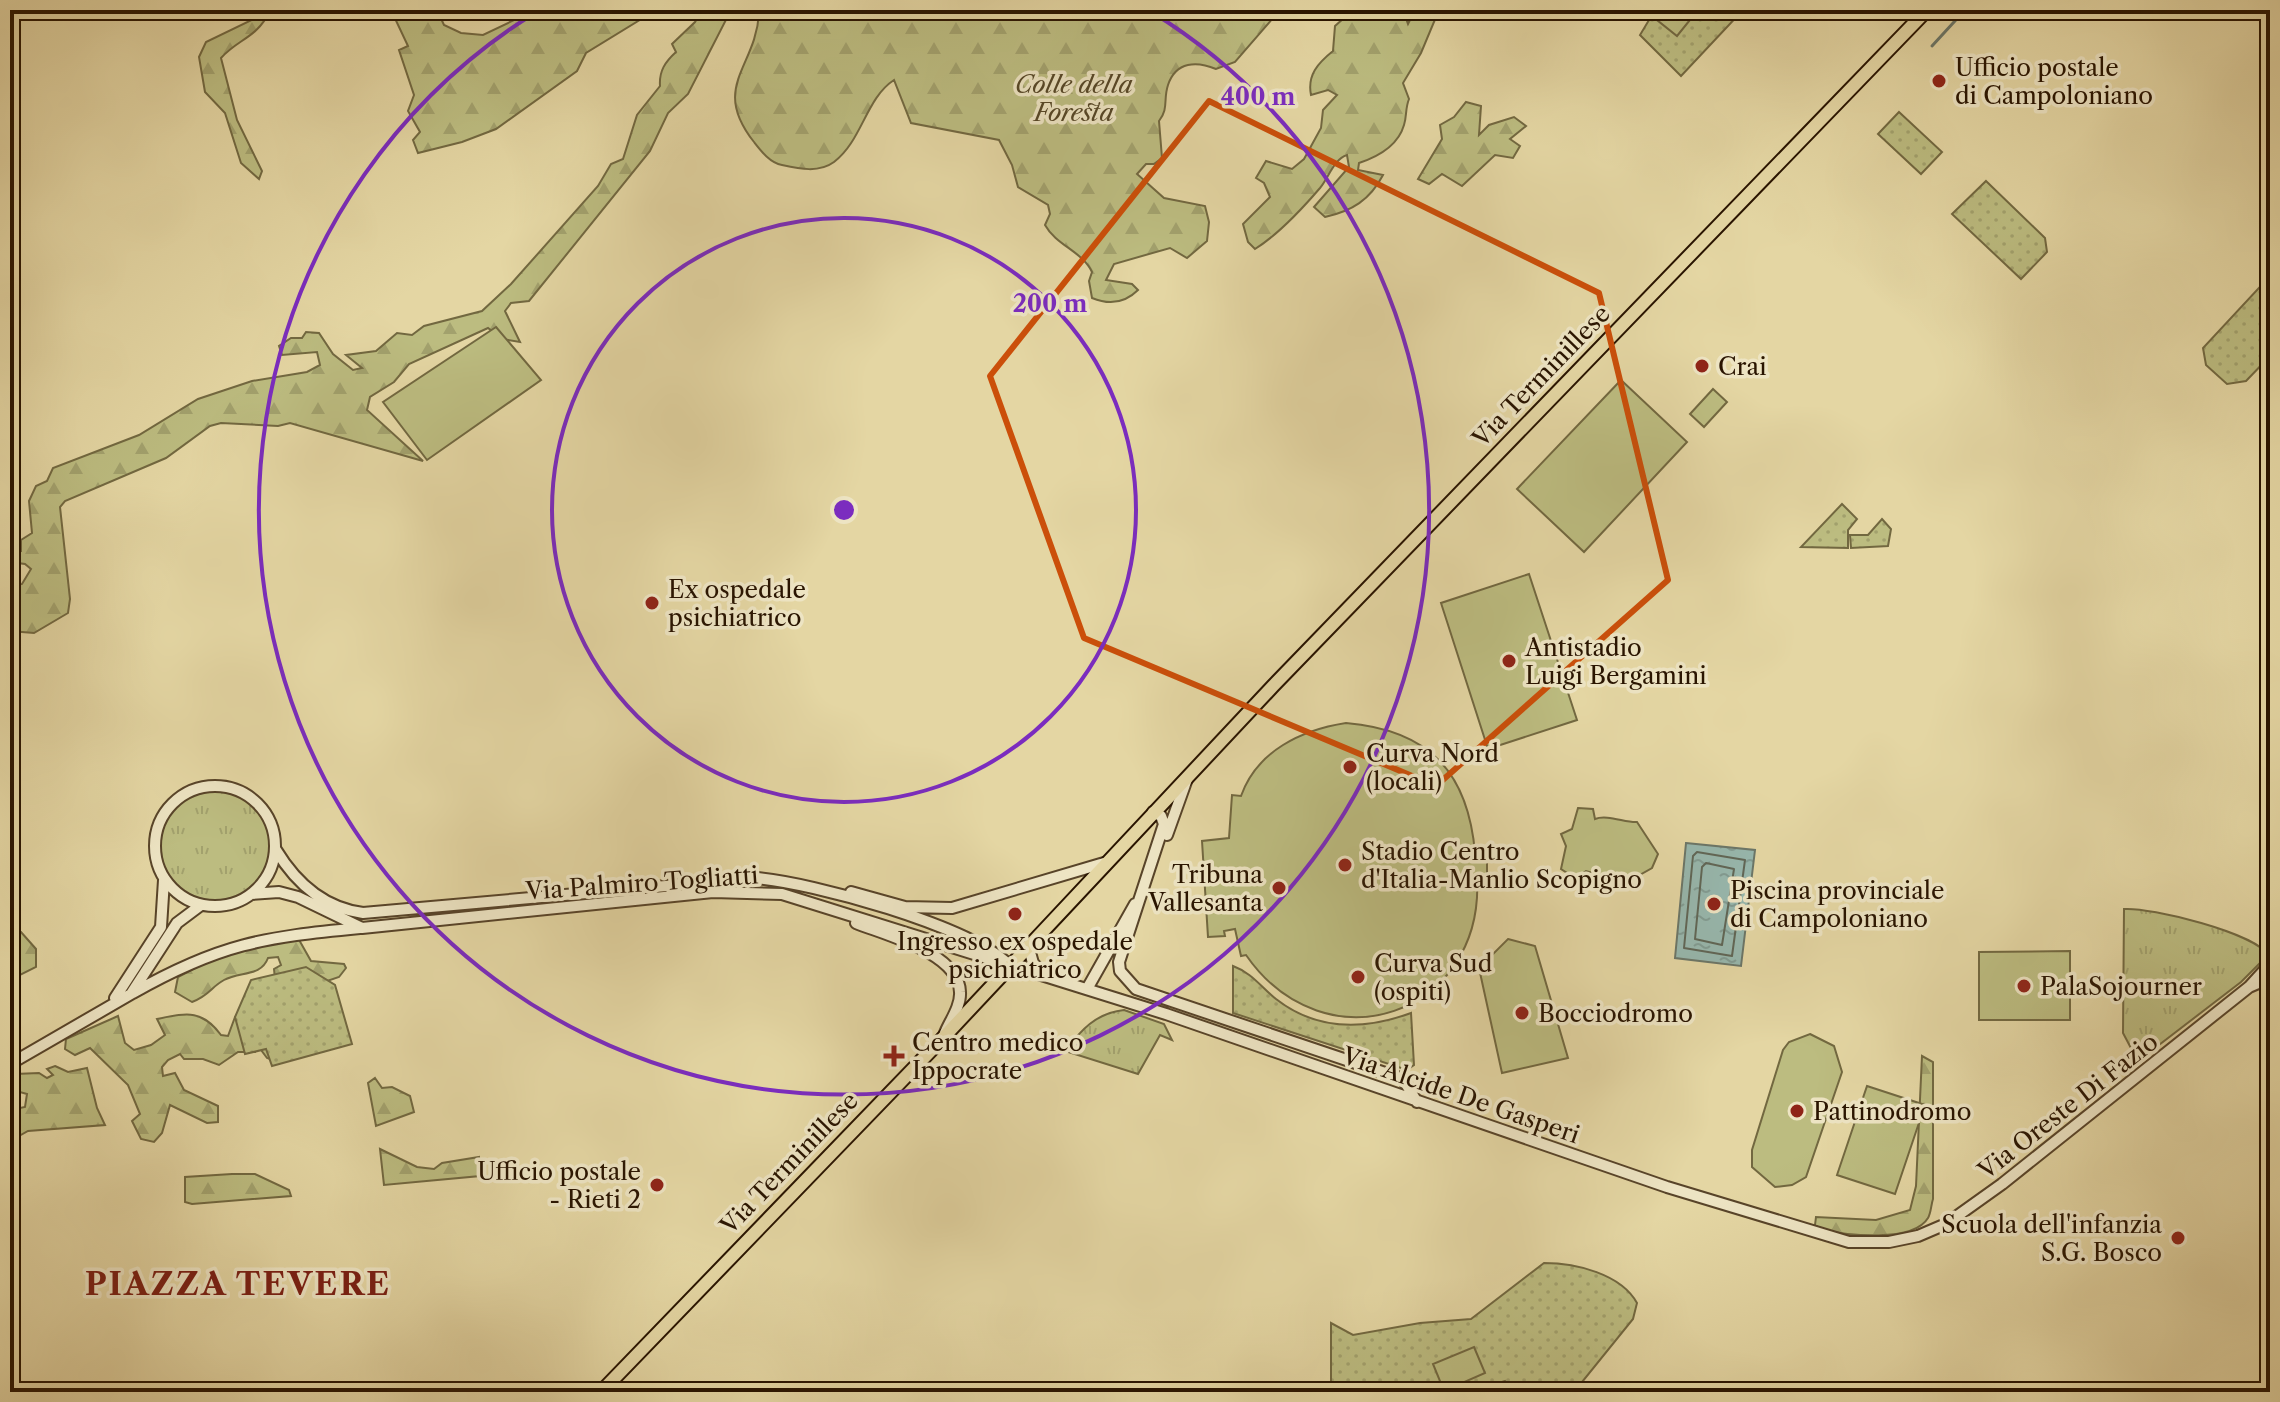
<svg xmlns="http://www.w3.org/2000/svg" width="2280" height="1402" font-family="'Libre Caslon Text',serif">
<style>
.grass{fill:url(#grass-tufts);stroke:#726840;stroke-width:2}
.forest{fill:url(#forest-firs);stroke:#726840;stroke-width:2}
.park{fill:url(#park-dots);stroke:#726840;stroke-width:2}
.pitch{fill:#bcbc80;stroke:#726840;stroke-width:2}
.water{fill:url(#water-ripples);stroke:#6b7668;stroke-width:2}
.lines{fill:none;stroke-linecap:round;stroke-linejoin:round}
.shore{stroke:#606656;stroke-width:2}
.stream{stroke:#6b7668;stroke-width:3}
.minor-casing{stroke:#584429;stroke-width:14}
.major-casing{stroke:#291400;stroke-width:16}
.minor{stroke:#ede4c3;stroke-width:10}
.major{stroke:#e4d6a3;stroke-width:12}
.marked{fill:none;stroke:#cb4f0a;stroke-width:6;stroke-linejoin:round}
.ring{fill:none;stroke:#7b2cbf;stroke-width:4}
.poi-dot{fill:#8f2418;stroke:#ede4c3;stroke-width:3}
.labels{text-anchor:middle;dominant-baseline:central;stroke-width:7;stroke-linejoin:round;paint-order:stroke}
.poi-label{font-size:24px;fill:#291400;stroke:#ede4c3;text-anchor:start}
.park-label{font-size:24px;font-style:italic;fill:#554626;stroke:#ede4c3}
.street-label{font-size:24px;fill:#291400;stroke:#ede4c3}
.district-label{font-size:32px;font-weight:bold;letter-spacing:2px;fill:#7a1f14;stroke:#ede4c3}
.centre{fill:#7b2cbf;stroke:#ede4c3;stroke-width:4}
.ring-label{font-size:24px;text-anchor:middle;font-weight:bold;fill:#7b2cbf;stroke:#ede4c3;stroke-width:7;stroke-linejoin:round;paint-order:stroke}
</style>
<defs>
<pattern id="grass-tufts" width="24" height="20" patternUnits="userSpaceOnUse" patternTransform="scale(2)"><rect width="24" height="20" fill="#bcbc80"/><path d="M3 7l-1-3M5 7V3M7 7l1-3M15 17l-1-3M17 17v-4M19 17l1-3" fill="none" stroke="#a2a16d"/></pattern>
<pattern id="forest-firs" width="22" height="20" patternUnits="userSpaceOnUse" patternTransform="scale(2)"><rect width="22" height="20" fill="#bcbc80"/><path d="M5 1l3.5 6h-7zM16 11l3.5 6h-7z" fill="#a2a16d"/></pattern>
<pattern id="park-dots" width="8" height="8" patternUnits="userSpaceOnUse" patternTransform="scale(2)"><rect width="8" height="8" fill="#bcbc80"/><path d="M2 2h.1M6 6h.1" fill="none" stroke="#a2a16d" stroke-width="1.8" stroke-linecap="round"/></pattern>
<pattern id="water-ripples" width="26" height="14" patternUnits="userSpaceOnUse" patternTransform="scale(2)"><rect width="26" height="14" fill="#97b7ad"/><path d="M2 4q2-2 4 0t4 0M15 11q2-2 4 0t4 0" fill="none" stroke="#829c93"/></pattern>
</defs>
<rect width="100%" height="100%" fill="#e4d6a3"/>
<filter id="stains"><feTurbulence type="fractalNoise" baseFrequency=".0025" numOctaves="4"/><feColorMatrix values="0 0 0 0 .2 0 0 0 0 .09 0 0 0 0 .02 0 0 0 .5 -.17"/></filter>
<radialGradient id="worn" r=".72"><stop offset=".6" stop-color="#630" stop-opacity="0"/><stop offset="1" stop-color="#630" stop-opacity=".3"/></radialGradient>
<path class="grass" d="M160 846a55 55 0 1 1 110 0a55 55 0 1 1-110 0Z
M 2124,909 C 2151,907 2255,933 2268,955 L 2241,982 L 2142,1058 L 2132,1050 L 2123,1033 Z
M 1124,1010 L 1164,1024 L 1172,1040 L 1160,1035 L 1138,1074 L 1065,1051 C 1081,1030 1096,1013 1124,1010 Z"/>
<path class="forest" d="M 391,10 L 437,10 L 444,25 L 461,33 L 483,35 L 535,10 L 656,10 L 586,53 L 577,71 L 496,129 L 462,142 L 418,153 L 413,140 L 420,132 L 408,111 L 414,95 L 399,50 L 408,46 Z
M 702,10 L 731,10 L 688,94 L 668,113 L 650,151 L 529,301 L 511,303 L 505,311 L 520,342 L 502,339 L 488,328 L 409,364 L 394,382 L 370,397 L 367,410 L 423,461 L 290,423 L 278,426 L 221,423 L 210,426 L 166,458 L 65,501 L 60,507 L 70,599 L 68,613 L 34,633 L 10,631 L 10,587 L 22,584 L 31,569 L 25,564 L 10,562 L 10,552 L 21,551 L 21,540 L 32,533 L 29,501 L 36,486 L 47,481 L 53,468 L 139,435 L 198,399 L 252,381 L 307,372 L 320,365 L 317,352 L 282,355 L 279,346 L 291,338 L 302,338 L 306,332 L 319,333 L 333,354 L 353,370 L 362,368 L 346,355 L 376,351 L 397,333 L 412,335 L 424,326 L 482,311 L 511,284 L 598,186 L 611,164 L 623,159 L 637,115 L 660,86 C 659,71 665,62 676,52 L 672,44 L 695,22 Z
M 754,10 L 1280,10 L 1235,62 L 1216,69 C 1197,61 1176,61 1168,85 C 1163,100 1169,108 1159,121 L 1162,158 L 1154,164 L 1146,164 L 1137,174 L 1164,198 L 1205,206 L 1209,222 L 1207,241 L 1187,258 L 1170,248 L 1114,264 L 1106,280 L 1132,284 L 1138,290 C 1124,304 1109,305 1092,298 L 1089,281 L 1092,272 C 1083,252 1056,245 1045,225 L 1050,214 L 1048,205 L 1018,187 L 1012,165 L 999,140 L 911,123 L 894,80 C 866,98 862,141 834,162 C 819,173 800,169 782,165 C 770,163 761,151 754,142 C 710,86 756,68 759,13 Z
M 1353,10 L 1403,10 L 1408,24 L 1415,10 L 1439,10 L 1421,53 L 1403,83 L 1409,99 C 1405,109 1407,116 1404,125 C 1398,146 1377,157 1359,163 L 1358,170 L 1383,175 C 1370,200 1352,211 1325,217 L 1314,207 L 1349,167 L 1347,155 C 1334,159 1329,177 1320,188 C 1302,209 1279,234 1255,249 L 1248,242 L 1243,224 L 1270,197 L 1264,183 L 1256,178 L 1266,161 L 1292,169 L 1304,159 L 1321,128 L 1323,110 L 1337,95 L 1328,90 L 1311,95 C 1307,75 1318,63 1333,51 L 1335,26 Z
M 270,11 C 256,39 239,38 221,58 L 237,120 L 262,171 L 259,179 L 241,163 L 225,113 L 205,92 L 199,57 L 206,42 Z
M 1466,102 L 1481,106 L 1479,135 L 1489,125 L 1514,117 L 1526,126 L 1510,139 L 1520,146 L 1513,158 L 1495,155 L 1462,186 L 1442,174 L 1429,184 L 1418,179 L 1442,139 L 1440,125 L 1454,117 Z
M 10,932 L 21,932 L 36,949 L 36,967 L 10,980 Z
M 298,938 L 311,961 L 344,964 L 346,968 L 339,977 L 321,983 L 276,1061 L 267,1058 L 258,1046 L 255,1052 L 238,1052 L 219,1065 L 203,1059 L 184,1059 L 180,1054 L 168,1060 L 162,1067 L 163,1076 L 175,1073 L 184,1090 L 218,1106 L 218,1122 L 207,1123 L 170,1105 L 162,1133 L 154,1142 L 141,1139 L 132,1121 L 140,1114 L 128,1085 L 90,1048 L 75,1055 L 65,1049 L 66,1039 L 118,1016 L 125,1043 L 134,1050 L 151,1045 L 165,1035 L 157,1019 C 187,1013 202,1009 221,1035 L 228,1036 L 235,1017 L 275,979 L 274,969 L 281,965 L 278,957 L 268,958 C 261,977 240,971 224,980 C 211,987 210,995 192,1002 L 175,992 L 178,977 L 222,954 Z
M 1922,1056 L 1933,1062 L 1933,1199 C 1931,1205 1931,1213 1928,1218 C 1913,1243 1846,1235 1822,1230 L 1815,1225 L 1816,1217 L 1876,1220 L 1910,1210 L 1916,1186 Z
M 55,1066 L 68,1072 L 87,1068 L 97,1108 L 105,1125 L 28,1131 L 10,1141 L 10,1110 L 25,1107 L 27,1094 L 16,1091 L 12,1081 L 15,1074 L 39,1073 L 47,1078 L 53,1075 L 47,1069 Z
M 375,1078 L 382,1088 L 392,1087 L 410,1096 L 414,1112 L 376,1126 L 368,1083 Z
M 380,1149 L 417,1167 L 434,1169 L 442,1163 L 479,1157 L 480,1176 L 384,1185 Z
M 232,1174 L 255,1174 L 289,1190 L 291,1196 L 192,1204 L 185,1202 L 185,1177 Z"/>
<path class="park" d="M 1655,10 L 1743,10 L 1681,76 L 1640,35 Z
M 1899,112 L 1942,152 L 1921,174 L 1878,134 Z
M 1986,181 L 2045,238 L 2047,252 L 2021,279 L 1952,214 Z
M 2270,276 L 2270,356 L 2246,381 L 2227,384 L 2206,365 L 2203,348 Z
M 1842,504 L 1857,519 L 1848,530 L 1848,548 L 1801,547 Z
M 1882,519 L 1891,529 L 1888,546 L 1851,548 L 1850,535 L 1868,535 Z
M 1233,966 C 1252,973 1261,987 1276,999 C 1317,1031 1365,1030 1411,1013 L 1414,1065 L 1407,1070 L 1233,1013 Z
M 306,967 L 335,985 L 352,1044 L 272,1066 L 266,1049 L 245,1054 L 235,1017 L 251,980 Z
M 1544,1263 C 1576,1263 1621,1274 1637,1303 L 1633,1319 L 1574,1392 L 1515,1392 L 1505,1381 L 1473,1392 L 1331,1392 L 1331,1323 L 1353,1335 L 1420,1323 L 1471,1319 Z"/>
<path class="pitch" d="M 1657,10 L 1698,10 L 1677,36 L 1652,16 Z
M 496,327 L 541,380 L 427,460 L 383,402 Z
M 1621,380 L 1687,442 L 1584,552 L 1517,489 Z
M 1713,389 L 1727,402 L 1704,427 L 1690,414 Z
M 1529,574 L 1577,720 L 1488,749 L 1441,603 Z
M 1346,723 C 1428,730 1468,771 1475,853 L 1487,852 L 1487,876 L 1477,877 C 1485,1016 1325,1069 1246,955 L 1241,956 L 1235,929 L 1224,931 L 1225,936 L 1208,937 L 1202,841 L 1229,838 L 1232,795 L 1241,796 C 1257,751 1301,730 1346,723 Z
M 1578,808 L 1593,809 L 1595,819 C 1607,814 1626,823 1637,822 L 1658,854 L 1652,868 L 1620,886 L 1613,884 L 1612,878 L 1586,871 L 1575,878 L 1561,869 L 1566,846 L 1561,834 L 1572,829 Z
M 1508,939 L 1535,946 L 1568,1058 L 1502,1073 L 1479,968 Z
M 2070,951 L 2070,1020 L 1979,1020 L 1979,952 Z
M 1810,1034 L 1834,1046 L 1842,1072 L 1806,1177 L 1792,1185 L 1775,1187 L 1752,1167 L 1752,1150 L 1783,1050 L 1789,1042 Z
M 1867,1086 L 1925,1105 L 1895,1194 L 1837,1175 Z
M 1474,1347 L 1485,1373 L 1444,1391 L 1433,1364 Z"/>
<path class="water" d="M 1686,843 L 1755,850 L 1741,966 L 1675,958 Z"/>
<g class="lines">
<path class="shore" d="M 1697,852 L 1745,860 L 1732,956 L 1684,948 L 1693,856 Z
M 1706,863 L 1734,869 L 1722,945 L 1695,939 L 1702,867 Z"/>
<path class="stream" d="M 1932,46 L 1965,10"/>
<defs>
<path id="minor" d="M155 846a60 60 0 1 1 120 0a60 60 0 1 1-120 0Z
M 1153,812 L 1161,816 L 1164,824 L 1119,962 L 1120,971 L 1136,989 L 1403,1079 L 1417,1102
M 1167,835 L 1187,779
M 276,850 C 296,883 324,908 363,913 L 756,878 C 814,883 967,925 1008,964
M 851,892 L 905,907 L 952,908 L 1104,863
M 251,894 L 279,892 L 298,897 L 362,928 L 713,892 L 782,894 L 1166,1014 L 1667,1187 L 1849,1242 L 1889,1242 L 1918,1236 L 1946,1224 L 2002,1184 L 2249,987 L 2270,964
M 856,923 C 886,935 959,953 960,992 C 961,1006 950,1021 945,1033
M 1028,945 L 1033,963 L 1044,975
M 2249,987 L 2270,978
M 1087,989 L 1135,904
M 133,993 C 219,944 264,937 360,928
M 115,998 L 161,927 L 164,880
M 10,1064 L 131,994 L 177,923 L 201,905"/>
<path id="major" d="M 601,1392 L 942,1039 L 1273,686 L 1927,10"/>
</defs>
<use href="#minor" class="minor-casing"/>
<use href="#major" class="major-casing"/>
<use href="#minor" class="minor"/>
<use href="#major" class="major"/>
</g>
<path class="marked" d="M 1209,101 L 1599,293 L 1668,580 L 1436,786 L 1084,638 L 990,376 Z"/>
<g class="ring">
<circle cx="844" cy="510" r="292"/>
<path d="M1150 11A585 585 0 1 1 538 11"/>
</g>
<g class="poi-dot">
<circle cx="1939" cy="81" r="8"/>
<circle cx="1702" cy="366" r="8"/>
<circle cx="652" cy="603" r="8"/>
<circle cx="1509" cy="661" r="8"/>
<circle cx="1350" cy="767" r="8"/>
<circle cx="1345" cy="865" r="8"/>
<circle cx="1279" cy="888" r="8"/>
<circle cx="1714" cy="904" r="8"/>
<circle cx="1015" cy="914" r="8"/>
<circle cx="1358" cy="977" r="8"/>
<circle cx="2024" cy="986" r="8"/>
<circle cx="1522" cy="1013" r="8"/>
<path d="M890 1044h8v8h8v8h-8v8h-8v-8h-8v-8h8z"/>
<circle cx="1797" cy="1111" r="8"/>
<circle cx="657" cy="1185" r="8"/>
<circle cx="2178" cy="1238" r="8"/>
</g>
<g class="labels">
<g class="poi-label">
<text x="1955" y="67">Ufficio postale<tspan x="1955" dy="28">di Campoloniano</tspan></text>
<text x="1718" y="366">Crai</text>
<text x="668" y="589">Ex ospedale<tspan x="668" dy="28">psichiatrico</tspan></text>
<text x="1525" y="647">Antistadio<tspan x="1525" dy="28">Luigi Bergamini</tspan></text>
<text x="1366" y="753">Curva Nord<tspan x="1366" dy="28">(locali)</tspan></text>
<text x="1361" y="851">Stadio Centro<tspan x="1361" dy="28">d'Italia-Manlio Scopigno</tspan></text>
<text x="1263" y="874" text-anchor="end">Tribuna<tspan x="1263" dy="28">Vallesanta</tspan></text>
<text x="1730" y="890">Piscina provinciale<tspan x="1730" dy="28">di Campoloniano</tspan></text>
<text x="1015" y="941" text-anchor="middle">Ingresso ex ospedale<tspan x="1015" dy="28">psichiatrico</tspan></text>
<text x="1374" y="963">Curva Sud<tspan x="1374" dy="28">(ospiti)</tspan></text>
<text x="2040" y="986">PalaSojourner</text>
<text x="1538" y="1013">Bocciodromo</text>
<text x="912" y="1042">Centro medico<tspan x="912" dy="28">Ippocrate</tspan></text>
<text x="1813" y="1111">Pattinodromo</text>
<text x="641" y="1171" text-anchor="end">Ufficio postale<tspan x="641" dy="28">- Rieti 2</tspan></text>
<text x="2162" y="1224" text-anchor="end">Scuola dell'infanzia<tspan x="2162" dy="28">S.G. Bosco</tspan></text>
</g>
<g class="park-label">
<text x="1074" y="84">Colle della<tspan x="1074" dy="28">Foresta</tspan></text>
</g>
<g class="street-label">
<text transform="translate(1541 376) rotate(-46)">Via Terminillese</text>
<text transform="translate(642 883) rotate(-4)">Via Palmiro Togliatti</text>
<text transform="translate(1461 1095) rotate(19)">Via Alcide De Gasperi</text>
<text transform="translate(2068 1106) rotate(-38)">Via Oreste Di Fazio</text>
<text transform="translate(789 1163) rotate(-46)">Via Terminillese</text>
</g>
<g class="district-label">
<text x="238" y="1283">PIAZZA TEVERE</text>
</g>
</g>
<circle cx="844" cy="510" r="12" class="centre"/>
<g class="ring-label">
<text x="1258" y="105">400 m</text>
<text x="1050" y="312">200 m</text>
</g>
<rect width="2280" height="1402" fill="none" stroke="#e4d6a3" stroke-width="40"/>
<rect x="12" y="12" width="2256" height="1378" fill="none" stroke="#291400" stroke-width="4"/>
<rect x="20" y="20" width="2240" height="1362" fill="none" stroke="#291400" stroke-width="2"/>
<rect width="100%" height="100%" filter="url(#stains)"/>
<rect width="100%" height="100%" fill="url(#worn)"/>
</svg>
